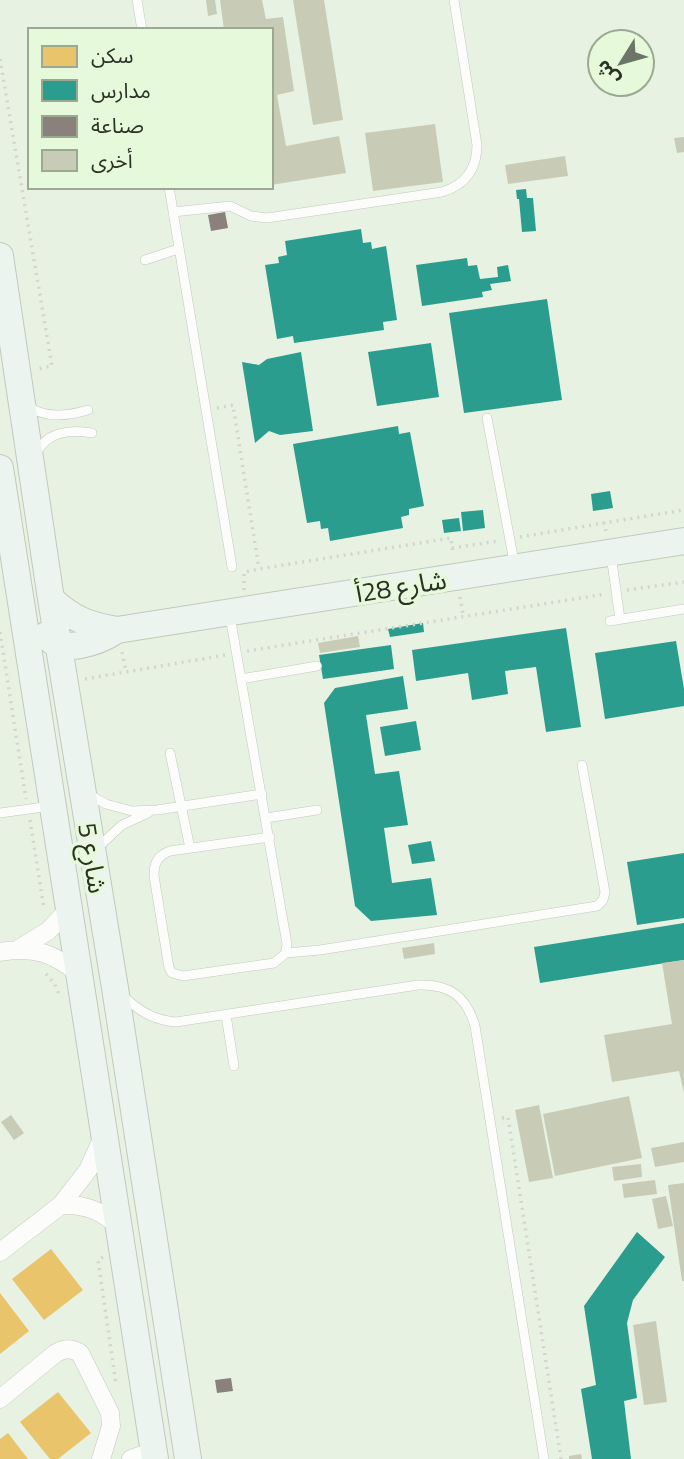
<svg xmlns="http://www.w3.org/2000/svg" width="684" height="1459" font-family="'Titillium Web','Noto Sans Arabic',sans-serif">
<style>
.homes{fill:#e9c46a}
.schools{fill:#2a9d8f}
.industry{fill:#8a817c}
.building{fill:#c8ccb7}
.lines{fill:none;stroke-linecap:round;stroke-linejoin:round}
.lane-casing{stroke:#c1c9bc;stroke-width:10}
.street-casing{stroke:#c1c9bc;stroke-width:19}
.secondary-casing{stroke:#c1c9bc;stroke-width:28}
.path{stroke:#d2d5d0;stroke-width:3.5;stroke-dasharray:2 5;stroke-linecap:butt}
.lane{stroke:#fcfdfb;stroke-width:9}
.street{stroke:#fcfdfb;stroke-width:18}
.secondary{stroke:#ebf4ef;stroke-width:26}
.labels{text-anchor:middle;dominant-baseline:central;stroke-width:7;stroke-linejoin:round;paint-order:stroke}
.street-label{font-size:26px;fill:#2a3125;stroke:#e7f9db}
</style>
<rect width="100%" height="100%" fill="#e8f2e2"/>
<path class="homes" d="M 51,1249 L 83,1290 L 44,1320 L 12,1279 Z
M 0,1293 L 29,1331 L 0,1354 Z
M 58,1392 L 91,1433 L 58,1459 L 50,1459 L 20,1422 Z
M 8,1433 L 28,1459 L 0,1459 L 0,1439 Z"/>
<path class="schools" d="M 526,189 L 527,198 L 533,198 L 536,231 L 522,232 L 519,199 L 517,199 L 516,190 Z
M 361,229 L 363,243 L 371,242 L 372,249 L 386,246 L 397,320 L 383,322 L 384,330 L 294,343 L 293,336 L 277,339 L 265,265 L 279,263 L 278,257 L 287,255 L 285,241 Z
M 467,258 L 468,266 L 477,265 L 480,279 L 498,277 L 497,267 L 508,265 L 511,281 L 490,284 L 492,290 L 482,292 L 483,297 L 422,306 L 416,265 Z
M 547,299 L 562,400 L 464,413 L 449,313 Z
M 431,343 L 439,397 L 377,406 L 368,352 Z
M 301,352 L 313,431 L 280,435 L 269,431 L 255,443 L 242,362 L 259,365 L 267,359 Z
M 398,426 L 399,434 L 410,432 L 424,506 L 409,509 L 409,515 L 401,517 L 403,528 L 330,541 L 328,528 L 321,529 L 320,521 L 307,523 L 293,444 Z
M 610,491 L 613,508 L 593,511 L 591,494 Z
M 483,510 L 485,528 L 463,531 L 461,512 Z
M 459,518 L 461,531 L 444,533 L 442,520 Z
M 423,623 L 424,632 L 390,637 L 388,629 Z
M 566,628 L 581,727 L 546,732 L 536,667 L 505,671 L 508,694 L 472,700 L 468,673 L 416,681 L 412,650 Z
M 676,641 L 684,689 L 684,706 L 605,719 L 595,653 Z
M 391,645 L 394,669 L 323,679 L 319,655 Z
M 403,676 L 408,709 L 366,715 L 375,774 L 399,771 L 408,825 L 384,828 L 392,883 L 431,878 L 437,915 L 371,921 L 355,906 L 324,703 L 335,688 Z
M 416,721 L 421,750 L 385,756 L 380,727 Z
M 431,841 L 435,861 L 412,864 L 408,845 Z
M 684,853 L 684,918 L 637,925 L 627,862 Z
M 684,923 L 684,960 L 540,983 L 534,947 Z
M 637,1232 L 665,1257 L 633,1300 L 627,1323 L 637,1398 L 624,1401 L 631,1459 L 592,1459 L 581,1389 L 596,1385 L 584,1306 Z"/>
<path class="industry" d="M 225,212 L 228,228 L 211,231 L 208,215 Z
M 231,1378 L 233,1391 L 217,1393 L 215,1380 Z"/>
<path class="building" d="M 206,0 L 215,0 L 217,14 L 208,16 Z
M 220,0 L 262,0 L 266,19 L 283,17 L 294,91 L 277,95 L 286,146 L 339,136 L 346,173 L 271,185 L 271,30 L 224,30 Z
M 293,0 L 324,0 L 343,120 L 313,125 Z
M 435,124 L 443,182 L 373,191 L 365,133 Z
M 684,137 L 684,152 L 677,153 L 674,138 Z
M 565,156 L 568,176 L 508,184 L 505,165 Z
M 358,636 L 360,647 L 320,653 L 318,643 Z
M 434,943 L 435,954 L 404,959 L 402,948 Z
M 684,960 L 684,1093 L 679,1071 L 612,1082 L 604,1035 L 672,1024 L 662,963 Z
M 629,1096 L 642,1158 L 555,1176 L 543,1114 Z
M 539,1105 L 553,1178 L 529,1182 L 515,1110 Z
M 11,1115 L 24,1133 L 14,1140 L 1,1122 Z
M 684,1142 L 684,1162 L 655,1167 L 651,1148 Z
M 641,1164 L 642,1177 L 614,1181 L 612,1167 Z
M 655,1180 L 657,1194 L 624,1198 L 622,1184 Z
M 684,1183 L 684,1281 L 682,1281 L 668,1185 Z
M 666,1196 L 673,1226 L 658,1229 L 652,1199 Z
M 656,1321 L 667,1402 L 644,1405 L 633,1325 Z
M 581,1454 L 582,1459 L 569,1459 L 569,1456 Z"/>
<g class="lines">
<defs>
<path id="lane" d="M 137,0 L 142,30
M 169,187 L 232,567
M 173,212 L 230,206 L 251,216 L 267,218 L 442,192 C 465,185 477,170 477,145 L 454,0
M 145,260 L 178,249
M 26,405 C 45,419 67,416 88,410
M 487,418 L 515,567
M 35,456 C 45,432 69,429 92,433
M 611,555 L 620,619
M 230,616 L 287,944 L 286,953 L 274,963 L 183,976 L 172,973 L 169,968 L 154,876 C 154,863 157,856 170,851 L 270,837
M 610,621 L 684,609
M 241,679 L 317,666
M 170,753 L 190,848
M 90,795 L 106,804 L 132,811 L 157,810 L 262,794
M 0,813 L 51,806
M 266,818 L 317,810
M 97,848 L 122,825 L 148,813
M 286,953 L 320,950 L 597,906 L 603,900 L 605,892 L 582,765
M 122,995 C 139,1011 153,1020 176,1022 L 418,985 C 450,984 466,996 475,1026 L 544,1459
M 226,1015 L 234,1066"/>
<path id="street" d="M 20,948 L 48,931 L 70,908
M 0,952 C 34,946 54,953 80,975
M 61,1205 C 86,1204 101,1211 120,1227
M 0,1252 L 61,1205 L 88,1170 L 103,1137
M 0,1399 L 56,1353 C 65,1348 71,1348 80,1353 L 110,1413 L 111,1426 L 101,1459
M 131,1459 L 154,1451"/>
<path id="secondary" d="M 0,256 L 51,599 L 115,988 L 188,1459
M 0,468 L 155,1459
M 51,599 C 73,619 87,625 117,630 L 684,541
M 46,635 C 62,656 99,642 117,630"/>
</defs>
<use href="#lane" class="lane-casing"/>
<use href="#street" class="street-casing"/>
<use href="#secondary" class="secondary-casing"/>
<path class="path" d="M 0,59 L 52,366 L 37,369
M 217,408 L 233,405 L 259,569
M 606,531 L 604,523 L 684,510
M 520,537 L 604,523
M 452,548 L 499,541
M 244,590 L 244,572 L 259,569 L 451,538 L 453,555
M 627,590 L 684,582
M 460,597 L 463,615
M 0,632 L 26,799
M 247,651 L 606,594
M 122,652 L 126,671
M 85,679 L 225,655
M 30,820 L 44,909
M 46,974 L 54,983 L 59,994
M 502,1118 L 508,1117 L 561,1459
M 103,1257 L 98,1260 L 116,1384"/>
<use href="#lane" class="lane"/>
<use href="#street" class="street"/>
<use href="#secondary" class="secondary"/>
</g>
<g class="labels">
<g class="street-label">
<text transform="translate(401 586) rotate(-9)">شارع 28أ</text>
<text transform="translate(93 858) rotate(81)">شارع 5</text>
</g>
</g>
<rect x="28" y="28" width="245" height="161" fill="#e7f9db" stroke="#9ba992" stroke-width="2"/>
<rect x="42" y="46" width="35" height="21" fill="#e9c46a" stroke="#9ba992" stroke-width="2"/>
<text x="91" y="63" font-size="21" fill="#2a3125">سكن</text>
<rect x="42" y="80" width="35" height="21" fill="#2a9d8f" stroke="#9ba992" stroke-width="2"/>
<text x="91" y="98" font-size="21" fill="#2a3125">مدارس</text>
<rect x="42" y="116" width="35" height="21" fill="#8a817c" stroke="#9ba992" stroke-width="2"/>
<text x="91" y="133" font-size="21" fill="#2a3125">صناعة</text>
<rect x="42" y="150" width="35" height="21" fill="#c8ccb7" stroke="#9ba992" stroke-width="2"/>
<text x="91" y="168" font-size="21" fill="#2a3125">أخرى</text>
<g transform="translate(621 63) rotate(233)"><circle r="33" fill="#e7f9db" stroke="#9ba992" stroke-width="2"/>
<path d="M0-5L12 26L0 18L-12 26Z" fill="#6c7567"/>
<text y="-10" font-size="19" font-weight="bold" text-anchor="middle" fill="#2a3125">ش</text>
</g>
</svg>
